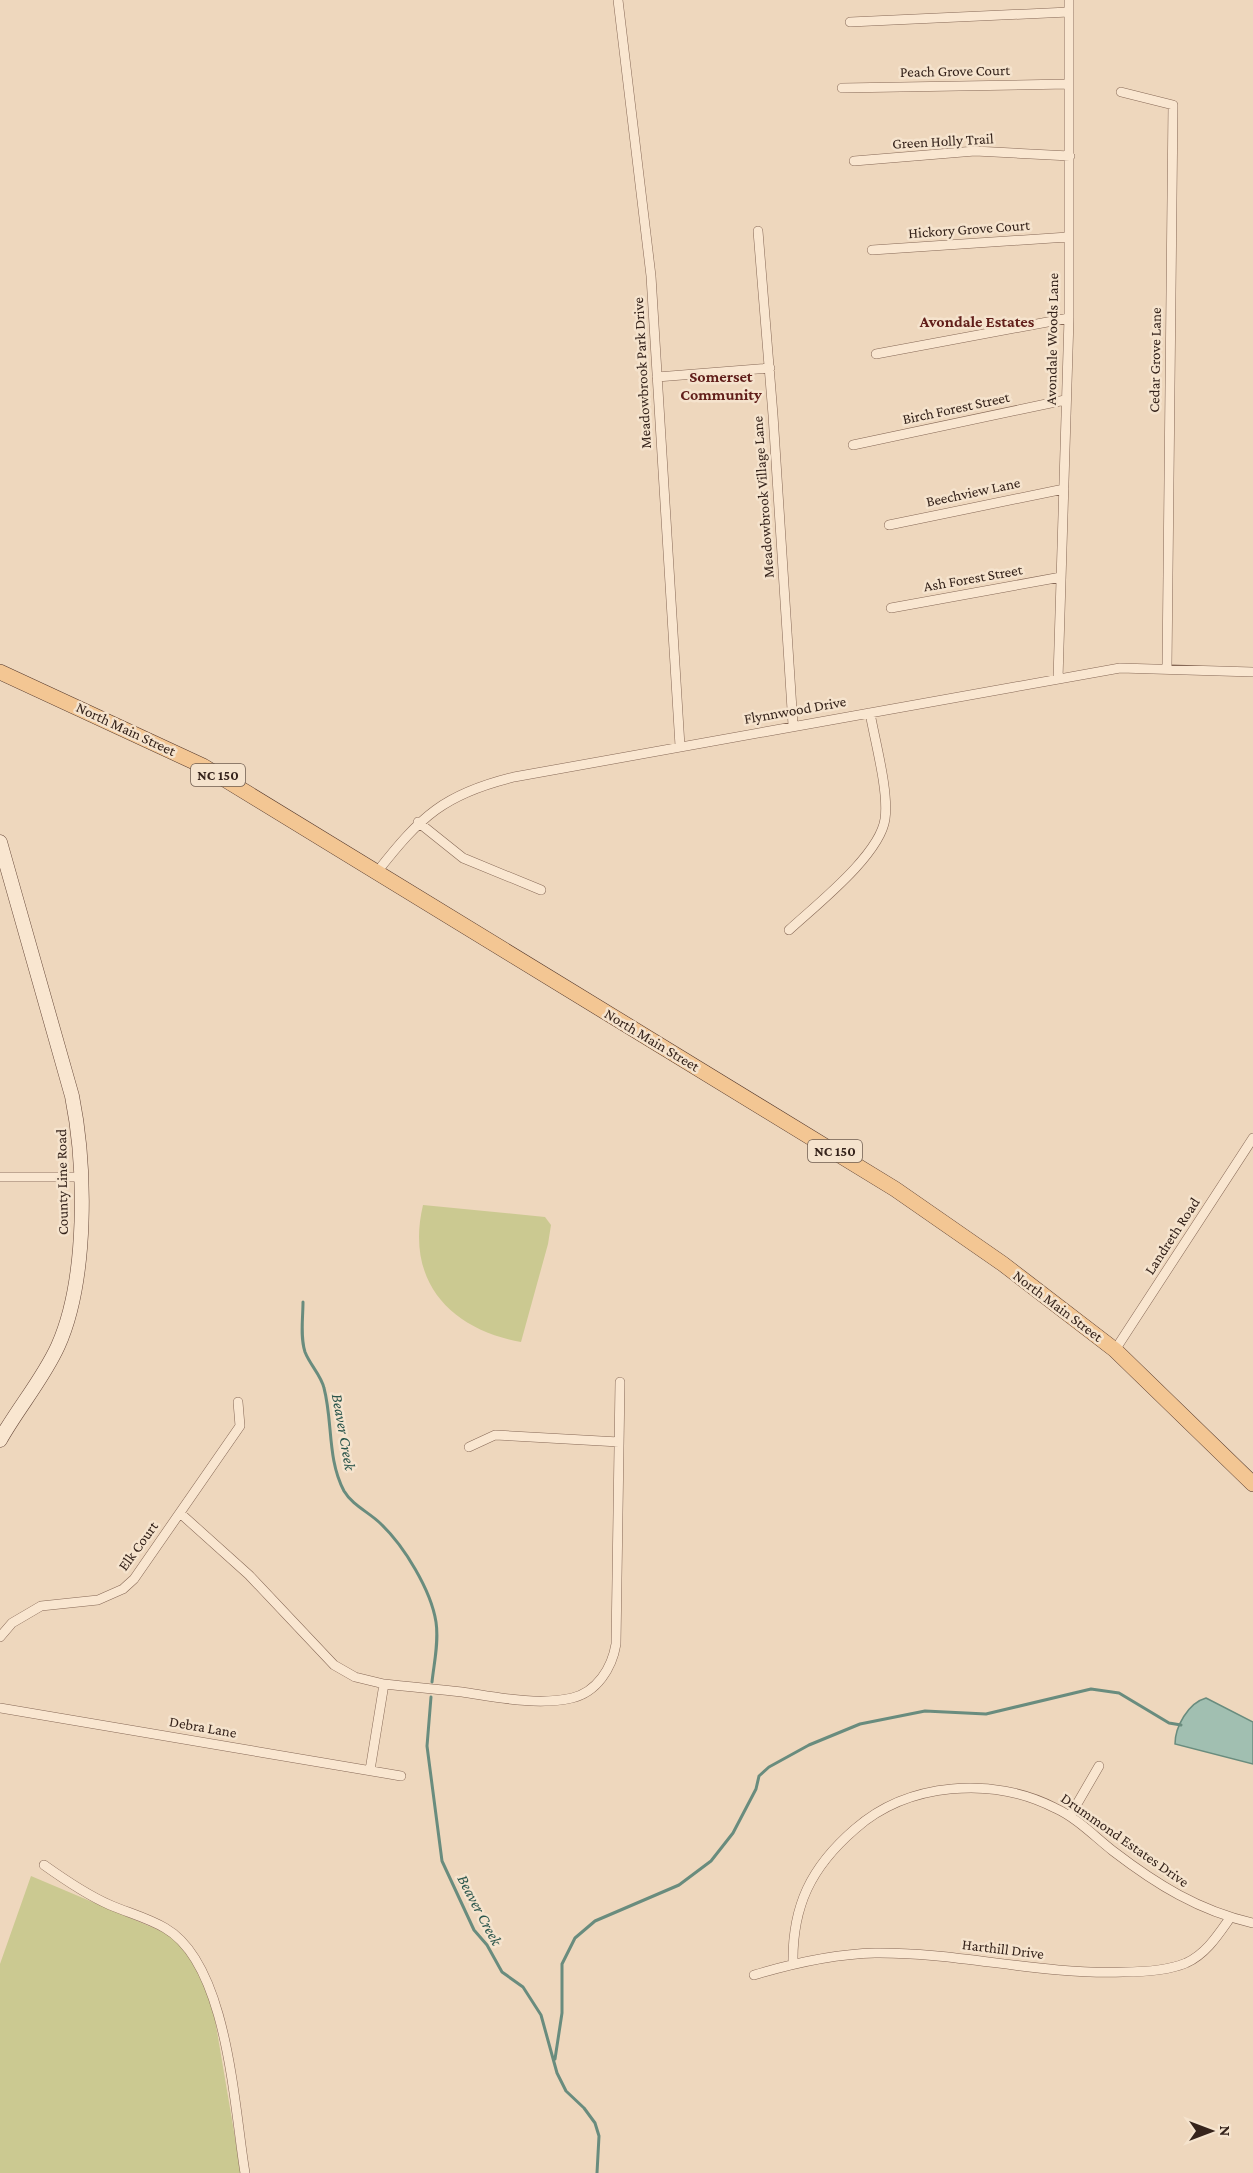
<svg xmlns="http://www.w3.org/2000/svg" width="1253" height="2173" font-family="'Crimson Pro',serif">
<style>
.green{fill:#cbc991}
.water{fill:#a1bfb1;stroke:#698c7e;stroke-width:1.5}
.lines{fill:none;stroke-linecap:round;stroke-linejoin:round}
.stream{stroke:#698c7e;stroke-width:3}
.street-casing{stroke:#866856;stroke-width:10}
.secondary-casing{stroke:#67493a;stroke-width:15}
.primary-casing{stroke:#53372b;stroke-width:16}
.street{stroke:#f9e6d0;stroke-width:9}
.secondary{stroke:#f9e6d0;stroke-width:14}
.primary{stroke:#f3c693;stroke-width:15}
.labels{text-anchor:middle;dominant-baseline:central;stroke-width:5;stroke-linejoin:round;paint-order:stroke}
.shield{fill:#f5e3cd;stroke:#6f5d50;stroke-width:1.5}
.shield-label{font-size:14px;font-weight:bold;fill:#35231b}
.street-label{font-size:15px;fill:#35231b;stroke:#f5e3cd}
.neighbourhood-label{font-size:16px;font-weight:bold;fill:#611e1a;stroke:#f5e3cd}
.water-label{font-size:16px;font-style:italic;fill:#2a554b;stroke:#f5e3cd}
</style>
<rect width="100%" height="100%" fill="#eed7bd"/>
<path class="green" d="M 423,1205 L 545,1217 L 551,1225 L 548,1244 L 521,1342 C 450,1329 405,1281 423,1205 Z
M 31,1876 L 168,1934 L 194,1958 L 211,1996 L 241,2173 L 0,2173 L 0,1964 Z"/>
<path class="water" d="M 1206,1698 L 1253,1722 L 1253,1764 L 1175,1744 C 1175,1727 1188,1703 1206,1698 Z"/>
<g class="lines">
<path class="stream" d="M 303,1302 C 303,1318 300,1337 305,1352 C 310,1365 321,1375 324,1388 C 333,1422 327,1459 344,1491 C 353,1506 369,1512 381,1524 C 404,1546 431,1590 436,1622 C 439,1642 434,1663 432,1682
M 431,1697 L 427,1746 L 442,1861 L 474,1930 L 487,1945 L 502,1972 L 523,1987 L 541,2015 L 557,2073 L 566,2091 L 584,2108 L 595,2123 L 599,2136 L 597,2173
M 555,2059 L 562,2013 L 562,1964 L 575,1938 L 595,1921 L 679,1885 L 711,1861 L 733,1833 L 756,1789 L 759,1776 L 769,1767 L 809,1745 L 860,1724 L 925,1711 L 986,1714 L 1091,1689 L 1119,1693 L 1169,1723 L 1181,1725"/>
<defs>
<path id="street" d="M 618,0 L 651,276 L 680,746
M 850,22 L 1069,12
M 842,88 L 1068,84
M 1121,92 L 1173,105 L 1167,668
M 854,161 L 975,151 L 1070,156
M 758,231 L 773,415 L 793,725
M 872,250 L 1068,237
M 876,354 L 1069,318
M 657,377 L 770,368
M 853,445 L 1065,400
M 889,525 L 1064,489
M 891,608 L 1061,577
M 1058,679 L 1069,318 L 1069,0
M 418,822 L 463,858 L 541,890
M 377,872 C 421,816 444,794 514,777 L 1120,668 L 1253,672
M 789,930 C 816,905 880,855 885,819 C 889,792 875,741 870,713
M 0,1177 L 81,1177
M 1115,1350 L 1253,1138
M 469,1447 L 495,1435 L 619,1442
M 180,1513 L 249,1575 L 334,1665 L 355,1677 L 384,1684
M 0,1637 L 12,1623 L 41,1606 L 98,1600 L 123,1589 L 134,1579 L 240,1426 L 238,1402
M 0,1708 L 401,1776
M 370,1770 L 384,1684 C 410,1687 436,1689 462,1692 C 496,1697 537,1706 572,1698 C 597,1692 612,1668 616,1644 L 620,1382
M 1070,1816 L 1099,1766
M 44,1865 C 65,1880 87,1895 110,1905 C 129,1913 148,1918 165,1928 C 228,1964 234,2107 245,2173
M 793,1964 C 792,1906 811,1867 855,1829 C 908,1782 993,1776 1055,1808 C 1077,1818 1094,1836 1113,1851 C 1156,1884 1199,1911 1253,1923
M 754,1975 C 794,1963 833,1954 875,1953 C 958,1952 1040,1975 1123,1972 C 1144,1972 1167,1971 1186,1963 C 1206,1954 1218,1935 1230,1918"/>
<path id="secondary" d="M 0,842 L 72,1096 C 86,1166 88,1279 58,1346 C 43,1379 18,1408 0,1440"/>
<path id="primary" d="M 0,672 L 203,766 L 895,1189 L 1003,1264 L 1115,1350 L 1253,1484"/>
</defs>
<use href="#street" class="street-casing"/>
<use href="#secondary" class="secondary-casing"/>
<use href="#primary" class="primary-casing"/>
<use href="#street" class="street"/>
<use href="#secondary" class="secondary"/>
<use href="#primary" class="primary"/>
</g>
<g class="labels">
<g class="shield">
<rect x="191" y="764" width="54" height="22" rx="4.5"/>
<rect x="808" y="1140" width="54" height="22" rx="4.5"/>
</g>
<g class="shield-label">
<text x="218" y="775">NC 150</text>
<text x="835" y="1151">NC 150</text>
</g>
<g class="street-label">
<text transform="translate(955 71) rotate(-1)">Peach Grove Court</text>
<text transform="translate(943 141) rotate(-3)">Green Holly Trail</text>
<text transform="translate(969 229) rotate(-4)">Hickory Grove Court</text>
<text transform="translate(1052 339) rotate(-89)">Avondale Woods Lane</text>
<text transform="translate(1155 360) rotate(-89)">Cedar Grove Lane</text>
<text transform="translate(642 373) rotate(-93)">Meadowbrook Park Drive</text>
<text transform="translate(956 408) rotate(-12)">Birch Forest Street</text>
<text transform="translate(973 492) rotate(-12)">Beechview Lane</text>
<text transform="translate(763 497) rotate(-94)">Meadowbrook Village Lane</text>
<text transform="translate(973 578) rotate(-10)">Ash Forest Street</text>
<text transform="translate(795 710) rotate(-10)">Flynnwood Drive</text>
<text transform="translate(126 729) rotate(25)">North Main Street</text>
<text transform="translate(652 1040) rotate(31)">North Main Street</text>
<text transform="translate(62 1182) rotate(-91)">County Line Road</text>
<text transform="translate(1172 1236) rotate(-57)">Landreth Road</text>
<text transform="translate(1058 1306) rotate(37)">North Main Street</text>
<text transform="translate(138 1546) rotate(-54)">Elk Court</text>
<text transform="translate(203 1727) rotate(10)">Debra Lane</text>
<text transform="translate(1125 1840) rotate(35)">Drummond Estates Drive</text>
<text transform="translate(1003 1949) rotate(7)">Harthill Drive</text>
</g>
<g class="neighbourhood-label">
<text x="977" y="321">Avondale Estates</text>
<text x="721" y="376">Somerset<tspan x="721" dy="18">Community</tspan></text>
</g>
<g class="water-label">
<text transform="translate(344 1432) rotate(80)">Beaver Creek</text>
<text transform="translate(480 1910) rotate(62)">Beaver Creek</text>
</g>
</g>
<g transform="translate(1211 2131) rotate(90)" stroke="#f5e3cd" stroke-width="4.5" paint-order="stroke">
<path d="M0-4.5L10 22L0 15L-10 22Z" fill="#35231b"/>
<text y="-9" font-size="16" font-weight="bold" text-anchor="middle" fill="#35231b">N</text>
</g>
</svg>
